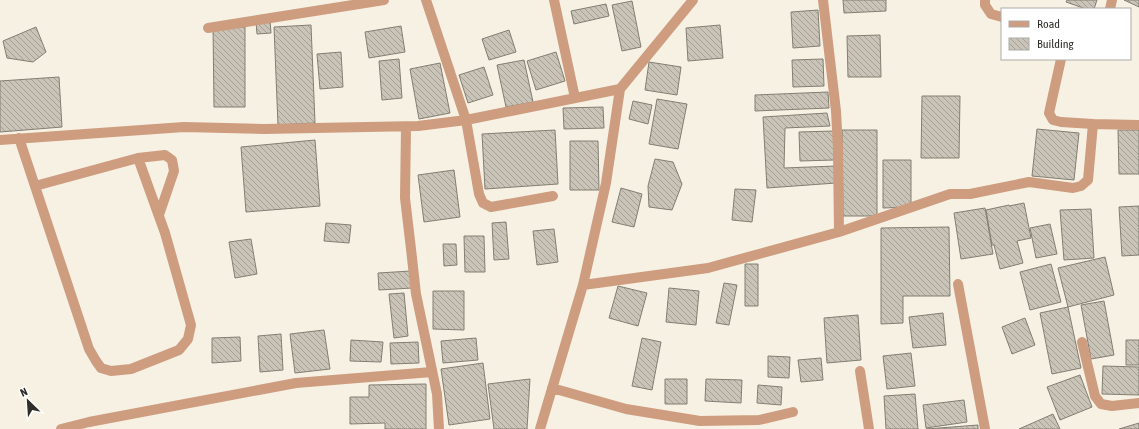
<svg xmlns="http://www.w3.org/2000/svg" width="1139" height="429" font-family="'Asap Condensed',sans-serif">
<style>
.building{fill:url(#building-back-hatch);stroke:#837e72}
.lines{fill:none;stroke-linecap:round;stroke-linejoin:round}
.street{stroke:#ce9c7f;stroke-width:10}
</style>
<defs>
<pattern id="building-back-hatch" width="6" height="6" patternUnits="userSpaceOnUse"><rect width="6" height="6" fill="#c9c4b7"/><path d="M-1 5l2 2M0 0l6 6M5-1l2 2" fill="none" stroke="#a4a095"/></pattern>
</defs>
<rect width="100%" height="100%" fill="#f6f1e3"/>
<path class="building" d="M 843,0 L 886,0 L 886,11 L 844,13 Z
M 1067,0 L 1097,0 L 1094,9 L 1086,9 L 1066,2 Z
M 1124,0 L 1139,0 L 1139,7 Z
M 632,1 L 641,47 L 622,51 L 612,5 Z
M 606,4 L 609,16 L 574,24 L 571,11 Z
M 818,10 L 820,46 L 793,48 L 791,12 Z
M 270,20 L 271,33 L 257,34 L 256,22 Z
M 311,25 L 315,123 L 278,125 L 274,27 Z
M 720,25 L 723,58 L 688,61 L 686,28 Z
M 401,26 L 405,52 L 369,58 L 365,32 Z
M 36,27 L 46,52 L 33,62 L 7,58 L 3,41 Z
M 213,27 L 245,27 L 245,107 L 214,107 Z
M 509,30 L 516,52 L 489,60 L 482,39 Z
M 880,35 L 881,77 L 848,77 L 847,36 Z
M 341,52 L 343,87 L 320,89 L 317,54 Z
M 556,52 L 565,81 L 536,90 L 527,61 Z
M 399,59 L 402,98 L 382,100 L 379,61 Z
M 823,59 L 824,86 L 793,87 L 792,60 Z
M 524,60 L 533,102 L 506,107 L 497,65 Z
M 649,62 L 681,67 L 677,95 L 645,90 Z
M 440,63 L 450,113 L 419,119 L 410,69 Z
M 484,67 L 493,95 L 468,103 L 459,75 Z
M 59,77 L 62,127 L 0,132 L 0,81 Z
M 828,92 L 829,108 L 755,111 L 755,95 Z
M 922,96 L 960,96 L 959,158 L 921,158 Z
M 657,99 L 687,104 L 678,149 L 649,144 Z
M 633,101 L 652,105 L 648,124 L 629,119 Z
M 603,107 L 604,128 L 564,129 L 563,108 Z
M 827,113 L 830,126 L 785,128 L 784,168 L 836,166 L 836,183 L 767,188 L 763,117 Z
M 1037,129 L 1079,133 L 1074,180 L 1032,176 Z
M 555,130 L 558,184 L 485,189 L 482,134 Z
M 842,130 L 877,130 L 877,216 L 843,216 Z
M 1118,130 L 1139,130 L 1139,174 L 1119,174 Z
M 834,131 L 834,160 L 800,161 L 799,132 Z
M 315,140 L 320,206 L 246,212 L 241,147 Z
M 570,141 L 598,141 L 599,190 L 570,190 Z
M 655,159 L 673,162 L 682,184 L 672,210 L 649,207 L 648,186 Z
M 883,160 L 911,160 L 911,207 L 883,208 Z
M 454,170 L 460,217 L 424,222 L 418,175 Z
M 621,188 L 642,194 L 634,227 L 612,222 Z
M 735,189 L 756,190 L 752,222 L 732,220 Z
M 1024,203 L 1031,238 L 1017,241 L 1023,263 L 1000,269 L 994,245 L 992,245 L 986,210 L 1009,205 L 1009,206 Z
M 1139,206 L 1139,255 L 1122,256 L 1119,207 Z
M 985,208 L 993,254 L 961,259 L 954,213 Z
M 1091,209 L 1094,258 L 1064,260 L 1060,210 Z
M 506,222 L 509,259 L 494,260 L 492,223 Z
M 326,223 L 351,225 L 349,243 L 324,241 Z
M 1050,224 L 1057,254 L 1036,258 L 1030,228 Z
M 949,227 L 950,296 L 903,296 L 903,323 L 881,324 L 881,228 Z
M 554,229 L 558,262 L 537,265 L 533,231 Z
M 464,236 L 484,236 L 485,272 L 465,272 Z
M 251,239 L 257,274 L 235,278 L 229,242 Z
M 443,244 L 456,244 L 457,265 L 444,266 Z
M 1105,257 L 1114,295 L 1068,307 L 1058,268 Z
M 745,264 L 758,264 L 758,306 L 745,306 Z
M 1051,264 L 1061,302 L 1030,310 L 1020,272 Z
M 411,271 L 412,288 L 379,290 L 378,273 Z
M 724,283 L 737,285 L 729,325 L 716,323 Z
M 618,286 L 647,293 L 638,326 L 609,318 Z
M 669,288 L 699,291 L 696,325 L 666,322 Z
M 433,291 L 464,291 L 464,330 L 433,329 Z
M 404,293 L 408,336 L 394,338 L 389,294 Z
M 1104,301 L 1114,355 L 1091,359 L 1081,305 Z
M 1068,307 L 1081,368 L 1052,374 L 1040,313 Z
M 943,313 L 946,345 L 913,348 L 909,317 Z
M 858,315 L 861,360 L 827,363 L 824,318 Z
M 1025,318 L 1035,345 L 1012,354 L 1002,327 Z
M 324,330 L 330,369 L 295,373 L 290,334 Z
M 281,334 L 283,370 L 260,372 L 258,336 Z
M 240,337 L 241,361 L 212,363 L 212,338 Z
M 476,338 L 478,360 L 443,363 L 441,341 Z
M 642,338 L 661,342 L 652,390 L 632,386 Z
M 351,340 L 383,342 L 381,362 L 350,361 Z
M 1126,340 L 1139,340 L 1139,365 L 1126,365 Z
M 418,342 L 419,363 L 391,364 L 390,343 Z
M 911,353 L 915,386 L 887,389 L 883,356 Z
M 768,356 L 790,357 L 789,378 L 768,377 Z
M 821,358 L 823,380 L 801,382 L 798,360 Z
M 483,363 L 490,419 L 449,425 L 441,369 Z
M 1103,366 L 1139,367 L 1139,395 L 1102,394 Z
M 1080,375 L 1092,407 L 1060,420 L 1047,387 Z
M 530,379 L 527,429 L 494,429 L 488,384 Z
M 665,379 L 687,379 L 687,404 L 665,404 Z
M 706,379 L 742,380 L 741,403 L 705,401 Z
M 426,384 L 426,429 L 385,429 L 385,423 L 350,424 L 350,397 L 369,397 L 369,385 Z
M 758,385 L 782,387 L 781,405 L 757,403 Z
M 915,394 L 918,429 L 886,429 L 884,396 Z
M 964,400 L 967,422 L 926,428 L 923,405 Z
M 1053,414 L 1060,429 L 1019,429 Z
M 1139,423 L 1139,429 L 1119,429 Z
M 978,425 L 978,429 L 926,429 Z"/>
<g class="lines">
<path class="street" d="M 426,0 L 466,120 L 479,194 L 483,203 L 491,207 L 553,196
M 554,0 L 575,98
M 823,0 L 836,111 L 838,149 L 839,232
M 985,0 L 985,5 L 991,14 L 1002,17
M 1110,9 L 1112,0
M 208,28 L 384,0
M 1061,59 L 1049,113 L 1053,120 L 1061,122 L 1093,124 L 1139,125
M 406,127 L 405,198 L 411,249 L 416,294 L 437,394 L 439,429
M 19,138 L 89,349 L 96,361 L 101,368 L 111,371 L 131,369 L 179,350 L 188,339 L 191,325 L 165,233 L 138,158
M 0,140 L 184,127 L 264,129 L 418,126 L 466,120 L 620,89 L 693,0
M 35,186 L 138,158 L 165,155 L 172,160 L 174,171 L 159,215
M 958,284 L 985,429
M 583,285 L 708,268 L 839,232 L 950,194 L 970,194 L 1029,182 L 1073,188 L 1081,186 L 1088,180 L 1093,124
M 1082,342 L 1095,396 L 1101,404 L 1112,406 L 1139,403
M 860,371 L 869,429
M 552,388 L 626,409 L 700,421 L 759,420 L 793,412
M 61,429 L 89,422 L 296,383 L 432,372
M 540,429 L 583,285 L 606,183 L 620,89"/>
</g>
<rect x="1001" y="8" width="130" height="52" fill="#ffffff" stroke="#acaba9"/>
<rect x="1009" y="21" width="20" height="6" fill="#ce9c7f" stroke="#acaba9"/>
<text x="1037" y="28" font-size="12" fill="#302e29">Road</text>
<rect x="1009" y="38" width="20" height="12" fill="url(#building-back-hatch)" stroke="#acaba9"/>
<text x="1037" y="48" font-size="12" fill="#302e29">Building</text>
<g transform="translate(28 401) rotate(335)" stroke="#ffffff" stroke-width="3" paint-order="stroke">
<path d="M0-3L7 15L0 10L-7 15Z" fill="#302e29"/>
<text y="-6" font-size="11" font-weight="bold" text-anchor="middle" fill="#302e29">N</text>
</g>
</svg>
